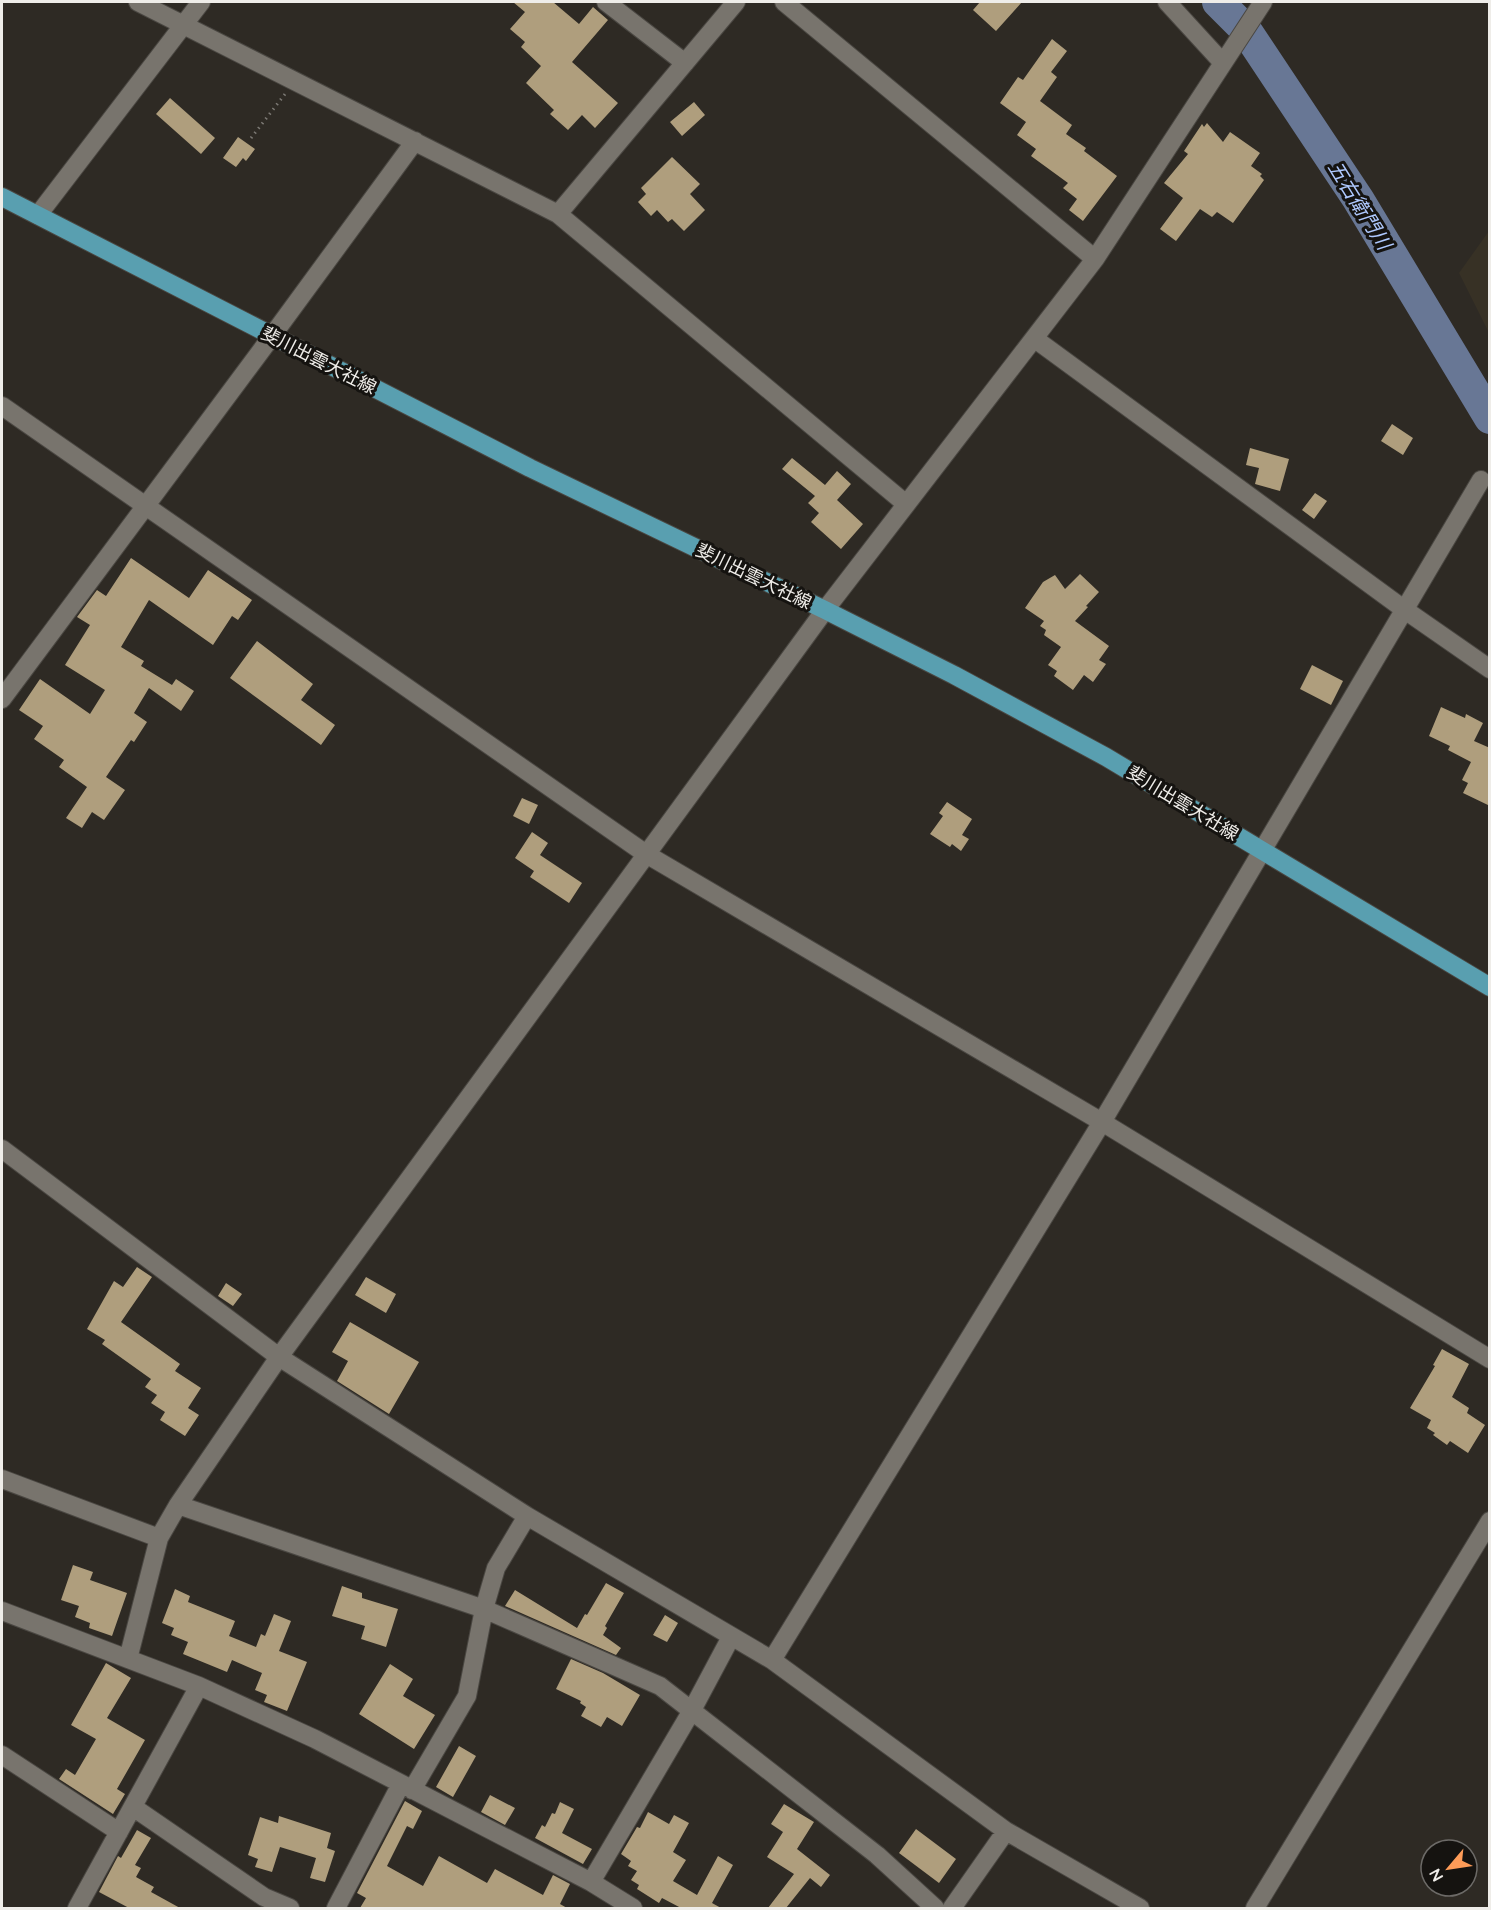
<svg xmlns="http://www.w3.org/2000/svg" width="1491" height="1910" font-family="Quicksand,'Noto Sans JP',sans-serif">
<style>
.built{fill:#373125}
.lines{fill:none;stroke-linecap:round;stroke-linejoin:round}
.river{stroke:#687795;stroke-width:32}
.building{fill:#af9e7d}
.minor-casing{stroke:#4a4742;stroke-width:20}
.major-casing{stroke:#4a4742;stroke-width:20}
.path{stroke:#7c7974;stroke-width:3;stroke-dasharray:1.5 4.5;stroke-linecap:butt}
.minor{stroke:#78746d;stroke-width:18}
.major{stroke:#599fb0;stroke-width:18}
.labels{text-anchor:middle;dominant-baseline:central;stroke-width:6;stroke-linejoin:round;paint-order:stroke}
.street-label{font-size:18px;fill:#efede9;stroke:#151310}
.water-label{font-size:20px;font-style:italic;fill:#aec8fd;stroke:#151310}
</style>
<rect width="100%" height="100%" fill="#2e2a24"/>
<path class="built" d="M 1489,231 L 1489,333 L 1459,273 Z"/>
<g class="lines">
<path class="river" d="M 1218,2 L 1245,29 L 1358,199 L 1490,418"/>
</g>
<path class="building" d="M 513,2 L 553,2 L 579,24 L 593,7 L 608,20 L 572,62 L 618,103 L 595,128 L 582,115 L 568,130 L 550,114 L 554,110 L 526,83 L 541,66 L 521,47 L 525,42 L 510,29 L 525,12 Z
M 980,2 L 1022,2 L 996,31 L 973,10 Z
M 1052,39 L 1067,51 L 1051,72 L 1057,77 L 1040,101 L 1072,125 L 1066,134 L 1086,148 L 1084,151 L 1117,176 L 1083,221 L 1069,210 L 1077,199 L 1063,188 L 1068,183 L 1031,156 L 1036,149 L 1017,135 L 1026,122 L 1000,103 L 1018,77 L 1023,80 Z
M 170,98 L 215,138 L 201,154 L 156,114 Z
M 694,102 L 705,115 L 682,136 L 670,122 Z
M 1207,123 L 1223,142 L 1230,132 L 1260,153 L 1251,166 L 1262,174 L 1260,176 L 1264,180 L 1233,223 L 1217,212 L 1212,217 L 1200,209 L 1176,241 L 1160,229 L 1183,198 L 1164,183 L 1188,154 L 1184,151 L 1202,124 L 1204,127 Z
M 238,137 L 255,149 L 246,161 L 243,158 L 236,167 L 223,158 Z
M 672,157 L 700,184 L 690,194 L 705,210 L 684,231 L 672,219 L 668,222 L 657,210 L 651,216 L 638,202 L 646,194 L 641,188 Z
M 1392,424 L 1413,438 L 1403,455 L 1381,441 Z
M 1250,448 L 1289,459 L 1280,491 L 1255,484 L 1259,468 L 1246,465 Z
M 792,458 L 825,485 L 837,471 L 851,484 L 837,500 L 863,524 L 841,549 L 811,522 L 819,513 L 808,503 L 815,496 L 782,469 Z
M 1315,493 L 1327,501 L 1314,519 L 1302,510 Z
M 131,558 L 189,598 L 208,570 L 252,600 L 238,620 L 232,616 L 213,645 L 149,600 L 121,647 L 144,661 L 141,666 L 172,685 L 176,679 L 194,691 L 181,711 L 149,688 L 134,713 L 147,722 L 134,742 L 131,740 L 106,777 L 125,790 L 104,820 L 92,812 L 82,828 L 66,818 L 87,787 L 59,767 L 64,760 L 34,739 L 43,726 L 19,710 L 40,679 L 90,714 L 105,690 L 65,665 L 90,625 L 77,617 L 97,590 L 106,596 Z
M 1080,574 L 1099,592 L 1086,606 L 1088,607 L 1075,621 L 1109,646 L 1099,660 L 1106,664 L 1093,682 L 1084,675 L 1073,690 L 1054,676 L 1057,671 L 1048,665 L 1061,647 L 1044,635 L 1046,630 L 1040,626 L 1044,621 L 1025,608 L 1043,582 L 1055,575 L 1065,589 Z
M 257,641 L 313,684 L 301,700 L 335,725 L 321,745 L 230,678 Z
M 1312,665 L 1343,681 L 1331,705 L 1300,689 Z
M 1441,707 L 1465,718 L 1466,714 L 1483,723 L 1474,741 L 1490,748 L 1490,806 L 1463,793 L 1468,783 L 1462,780 L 1471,762 L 1448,750 L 1450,746 L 1429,736 Z
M 522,798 L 538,805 L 529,824 L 513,816 Z
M 947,802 L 972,819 L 962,835 L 969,839 L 961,851 L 952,844 L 950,847 L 930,834 L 943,816 L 939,813 Z
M 532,832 L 548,843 L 540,855 L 582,883 L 569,903 L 530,877 L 534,871 L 515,858 Z
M 137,1267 L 152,1277 L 121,1322 L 180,1364 L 175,1371 L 201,1388 L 188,1408 L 199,1415 L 185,1436 L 160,1420 L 165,1412 L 151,1403 L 157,1395 L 145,1387 L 151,1379 L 102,1344 L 105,1340 L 87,1329 L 114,1281 L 123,1287 Z
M 366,1277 L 396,1294 L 386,1313 L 355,1295 Z
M 226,1283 L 242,1294 L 233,1306 L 218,1296 Z
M 350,1322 L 419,1362 L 389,1414 L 337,1381 L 348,1361 L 332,1352 Z
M 1442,1349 L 1469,1364 L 1452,1397 L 1469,1408 L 1467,1413 L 1485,1425 L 1468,1453 L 1450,1441 L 1447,1445 L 1433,1435 L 1435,1433 L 1427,1428 L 1431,1420 L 1410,1408 L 1435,1366 L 1433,1365 Z
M 73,1565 L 93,1572 L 90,1580 L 127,1593 L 112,1636 L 89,1628 L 90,1623 L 75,1617 L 79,1606 L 61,1600 Z
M 606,1583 L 624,1593 L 605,1626 L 607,1628 L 603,1635 L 621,1648 L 616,1655 L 505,1606 L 515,1590 L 577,1628 L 585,1614 L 587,1615 Z
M 342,1586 L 362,1593 L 362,1598 L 398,1609 L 386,1647 L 361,1639 L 365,1626 L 332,1616 Z
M 175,1589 L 190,1596 L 188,1602 L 235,1621 L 229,1636 L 256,1647 L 261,1634 L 265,1636 L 274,1614 L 291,1621 L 279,1651 L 307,1662 L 287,1711 L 264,1702 L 267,1695 L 255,1690 L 262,1673 L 232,1660 L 227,1672 L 183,1654 L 188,1642 L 171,1635 L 174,1628 L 162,1623 Z
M 665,1615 L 678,1623 L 667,1642 L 653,1635 Z
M 571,1659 L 603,1673 L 640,1695 L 622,1726 L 607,1717 L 601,1727 L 581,1716 L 586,1707 L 580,1703 L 581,1701 L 556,1689 Z
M 106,1663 L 131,1678 L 107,1718 L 145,1740 L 117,1789 L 125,1794 L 113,1814 L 59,1779 L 66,1769 L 75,1775 L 96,1739 L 71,1725 Z
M 390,1664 L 413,1679 L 403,1696 L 435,1715 L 414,1749 L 359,1714 Z
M 459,1746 L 476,1756 L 453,1797 L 436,1787 Z
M 490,1795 L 515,1808 L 505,1825 L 481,1812 Z
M 405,1801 L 422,1811 L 413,1829 L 407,1826 L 387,1866 L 423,1886 L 439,1856 L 487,1883 L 495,1869 L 543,1895 L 553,1875 L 570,1884 L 560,1904 L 567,1908 L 360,1908 L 366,1898 L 357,1893 Z
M 560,1802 L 574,1809 L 562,1833 L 592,1849 L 583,1864 L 535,1838 L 542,1825 L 545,1827 L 552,1813 L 555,1814 Z
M 784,1804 L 814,1822 L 797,1849 L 830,1875 L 821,1887 L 810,1878 L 786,1908 L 768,1908 L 794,1874 L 767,1857 L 783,1832 L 771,1824 Z
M 648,1812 L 669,1824 L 674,1815 L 689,1823 L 673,1852 L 686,1860 L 673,1881 L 697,1895 L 718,1856 L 733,1865 L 712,1903 L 721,1908 L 681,1908 L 662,1898 L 659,1903 L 637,1889 L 639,1885 L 631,1880 L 637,1871 L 628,1866 L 631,1861 L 621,1854 L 637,1827 L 640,1828 Z
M 279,1816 L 331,1833 L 327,1848 L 335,1851 L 325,1882 L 310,1878 L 316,1858 L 280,1847 L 272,1872 L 255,1867 L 258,1859 L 248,1855 L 260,1817 L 278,1823 Z
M 916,1829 L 956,1859 L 939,1883 L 899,1853 Z
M 137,1830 L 151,1838 L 135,1865 L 141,1868 L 136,1877 L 154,1887 L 151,1892 L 180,1908 L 129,1908 L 99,1892 L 118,1856 L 121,1858 Z"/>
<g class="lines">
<defs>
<path id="minor" d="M 138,2 L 558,214 L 906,504
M 606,2 L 685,63
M 784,2 L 1095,259
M 1167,2 L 1222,62
M 558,214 L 736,2
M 38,215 L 201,2
M 1035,339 L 1405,610 L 1490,669
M 2,406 L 646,854 L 1102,1122 L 1490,1359
M 2,699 L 272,336 L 415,141
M 2,1149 L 279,1357 L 527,1516 L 772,1660 L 1006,1831 L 1140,1908
M 2,1479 L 159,1538
M 178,1505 L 484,1609 L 660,1686 L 877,1855 L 935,1908
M 2,1611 L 199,1686 L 315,1739 L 591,1882 L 633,1908
M 128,1659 L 159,1538 L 178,1505 L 279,1357 L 825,610 L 1095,259 L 1263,2
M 772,1660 L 1102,1122 L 1481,480
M 2,1755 L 119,1832
M 412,1790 L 467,1696 L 484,1609 L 496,1568 L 527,1516
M 133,1807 L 264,1897 L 290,1908
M 591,1882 L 691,1712 L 731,1637
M 77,1908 L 199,1686
M 336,1908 L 401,1784
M 952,1908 L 1006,1831
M 1255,1908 L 1490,1521"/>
<path id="major" d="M 2,197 L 530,468 L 825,610 L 954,675 L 1106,757 L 1490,987"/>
</defs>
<use href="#minor" class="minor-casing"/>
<use href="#major" class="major-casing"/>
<path class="path" d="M 251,138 L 285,94"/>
<use href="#minor" class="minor"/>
<use href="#major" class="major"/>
</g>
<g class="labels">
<g class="street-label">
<text transform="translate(319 360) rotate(27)">斐川出雲大社線</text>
<text transform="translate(754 576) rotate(26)">斐川出雲大社線</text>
<text transform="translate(1183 803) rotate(31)">斐川出雲大社線</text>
</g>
<g class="water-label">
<text transform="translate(1360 205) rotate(58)">五右衛門川</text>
</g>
</g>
<rect width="1491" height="1910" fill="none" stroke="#efede9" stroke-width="6"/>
<g transform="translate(1449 1868) rotate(241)"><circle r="28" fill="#151310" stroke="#6c6a67" stroke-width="1.5"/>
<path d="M0-4.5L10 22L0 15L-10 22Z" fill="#fe9c58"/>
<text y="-9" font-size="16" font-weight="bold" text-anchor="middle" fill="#efede9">N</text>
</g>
</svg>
